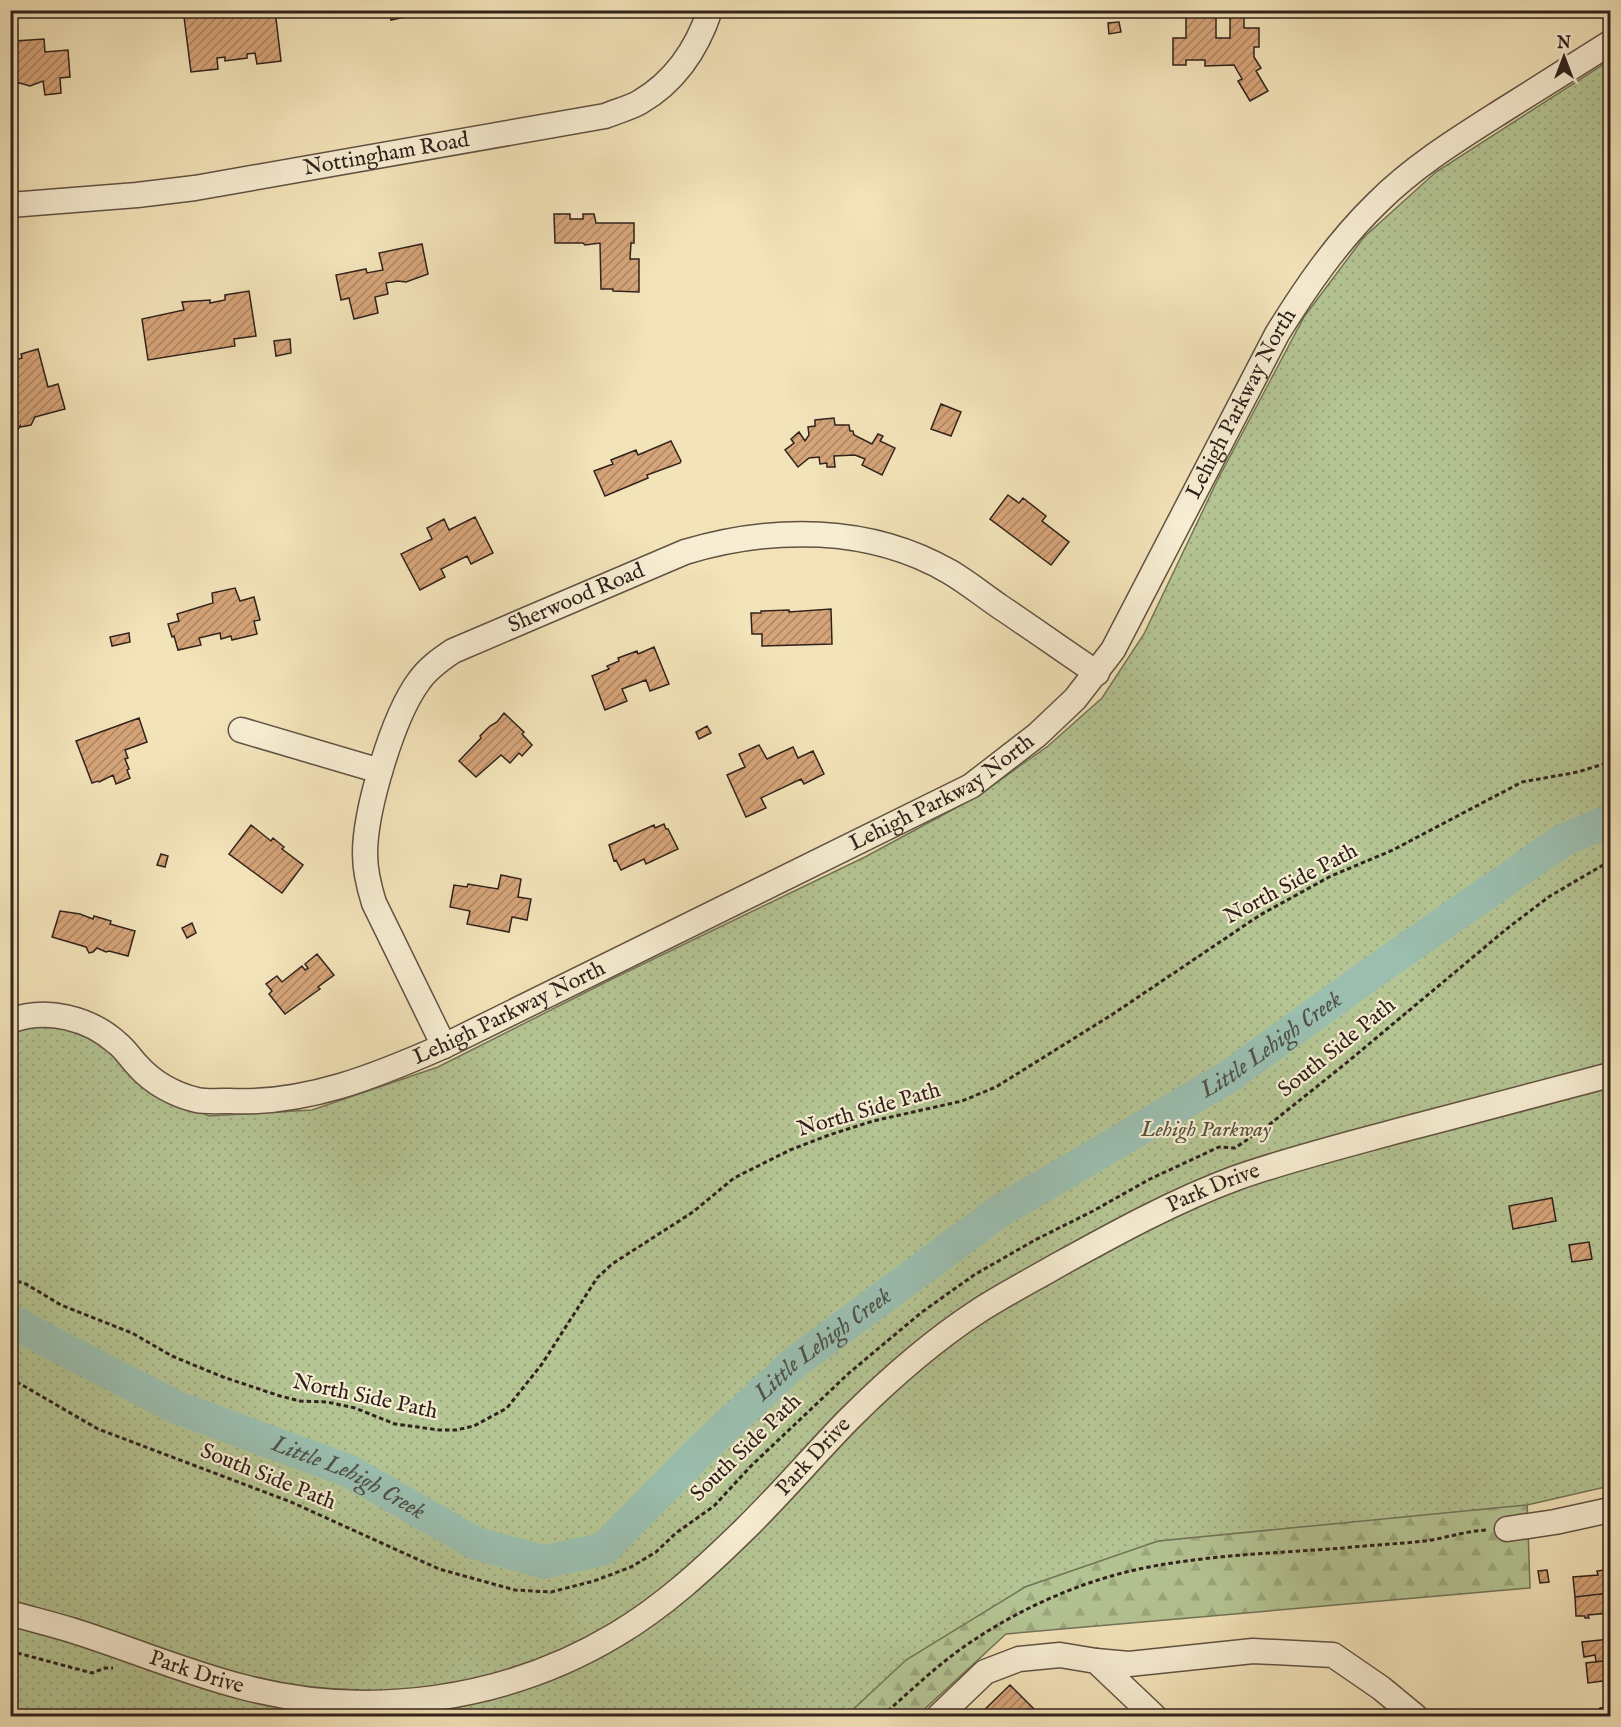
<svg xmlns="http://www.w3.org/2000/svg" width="1621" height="1727" font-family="'IM FELL English',serif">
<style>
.forest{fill:url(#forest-firs);stroke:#727458;stroke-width:1.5}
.park{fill:url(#park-dots);stroke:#727458;stroke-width:1.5}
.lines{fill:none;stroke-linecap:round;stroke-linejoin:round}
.river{stroke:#9bbeaf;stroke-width:33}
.building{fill:url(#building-hatch);stroke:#30221c;stroke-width:1.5}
.minor-casing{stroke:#615243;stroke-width:27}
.path{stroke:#30221c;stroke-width:3;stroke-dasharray:4.5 3;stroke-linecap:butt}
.minor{stroke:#f7edd2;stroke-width:24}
.labels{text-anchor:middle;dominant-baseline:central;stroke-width:4.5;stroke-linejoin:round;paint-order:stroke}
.street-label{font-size:22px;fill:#30221c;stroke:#f7edd2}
.park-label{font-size:22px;font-style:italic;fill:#585340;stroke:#f7edd2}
.water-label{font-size:24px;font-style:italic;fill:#505148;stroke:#f7edd2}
</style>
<defs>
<pattern id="forest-firs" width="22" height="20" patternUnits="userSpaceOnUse" patternTransform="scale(1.5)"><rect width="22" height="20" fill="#b5c594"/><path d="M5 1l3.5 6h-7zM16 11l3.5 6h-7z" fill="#9ca97f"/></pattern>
<pattern id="park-dots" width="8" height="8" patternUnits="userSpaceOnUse" patternTransform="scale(1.5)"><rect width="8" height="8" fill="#b5c594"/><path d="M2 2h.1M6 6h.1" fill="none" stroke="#9ca97f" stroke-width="1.8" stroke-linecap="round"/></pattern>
<pattern id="building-hatch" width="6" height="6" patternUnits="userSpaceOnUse" patternTransform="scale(1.5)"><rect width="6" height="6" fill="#d6a479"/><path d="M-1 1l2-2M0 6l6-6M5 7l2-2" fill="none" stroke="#ae8562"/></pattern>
</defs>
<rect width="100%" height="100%" fill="#f3e3b9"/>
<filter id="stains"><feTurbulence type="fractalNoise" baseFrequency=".00333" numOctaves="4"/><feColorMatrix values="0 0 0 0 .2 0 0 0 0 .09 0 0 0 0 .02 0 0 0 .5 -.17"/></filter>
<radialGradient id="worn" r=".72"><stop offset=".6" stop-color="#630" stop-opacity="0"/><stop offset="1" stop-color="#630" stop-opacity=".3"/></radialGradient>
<path class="forest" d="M 1527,1499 L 1530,1588 L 1006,1634 L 917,1716 L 501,1716 L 1158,1541 Z"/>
<path class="park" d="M 1610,60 L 1610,1486 L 1527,1505 L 1158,1541 L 1025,1587 L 906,1660 L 846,1716 L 11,1716 L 11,1030 L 25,1024 L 80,1029 L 124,1062 L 161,1096 L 209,1116 L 312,1110 L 438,1067 L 612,979 L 865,857 L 976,797 L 1048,746 L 1102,698 L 1144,634 L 1219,477 L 1304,317 L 1364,237 L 1436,172 Z"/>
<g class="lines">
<path class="river" id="s1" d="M 10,1320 L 63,1349 L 176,1407 L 349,1471 L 475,1543 L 544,1562 L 604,1549 L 701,1450 L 793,1364 L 997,1213 L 1228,1077 L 1369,975 L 1562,841 L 1610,820"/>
</g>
<path class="building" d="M 275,10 L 281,61 L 257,64 L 255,53 L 247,54 L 247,58 L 225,61 L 225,57 L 217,58 L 218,69 L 191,72 L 184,17 L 212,13 L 212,17 L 228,15 L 229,13 L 235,12 L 237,14 Z
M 389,10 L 437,10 L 391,20 Z
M 1428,10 L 1478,10 L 1478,13 L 1428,13 Z
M 1230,11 L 1244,11 L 1244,28 L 1259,28 L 1259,47 L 1254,47 L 1254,57 L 1261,68 L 1256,71 L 1268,91 L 1250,101 L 1238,81 L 1242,79 L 1234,65 L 1205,66 L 1205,60 L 1186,60 L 1186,65 L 1173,65 L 1173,38 L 1186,38 L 1186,13 L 1216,13 L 1216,38 L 1230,38 Z
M 1119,22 L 1121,32 L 1109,34 L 1108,23 Z
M 44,39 L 45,52 L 68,50 L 70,77 L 60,78 L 61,93 L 45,95 L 43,81 L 30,86 L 16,82 L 17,96 L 10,97 L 10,54 L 16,54 L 15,41 Z
M 554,214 L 570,214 L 570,219 L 583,219 L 583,214 L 594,214 L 596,223 L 634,223 L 634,243 L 631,243 L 630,259 L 639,259 L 639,292 L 613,291 L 613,289 L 601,289 L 600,243 L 585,245 L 583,243 L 555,243 Z
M 422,244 L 428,274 L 406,282 L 398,281 L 386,283 L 388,294 L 375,297 L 378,313 L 354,319 L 349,298 L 341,300 L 336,275 L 366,269 L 367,273 L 383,270 L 379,253 Z
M 249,291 L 256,336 L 234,339 L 235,346 L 148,360 L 142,319 L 184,310 L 182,302 L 210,300 L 210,303 L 225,300 L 225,295 Z
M 290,339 L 291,353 L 276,356 L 274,341 Z
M 38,349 L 48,387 L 58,384 L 65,409 L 35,417 L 31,425 L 20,427 L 20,426 L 17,431 L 10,427 L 10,366 L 16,365 L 15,360 L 22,358 L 21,354 Z
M 941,404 L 961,412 L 951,436 L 931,429 Z
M 834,418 L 835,425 L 849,425 L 850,431 L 853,431 L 854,435 L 872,444 L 878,434 L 883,436 L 880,441 L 895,448 L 882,475 L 862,465 L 865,459 L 855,455 L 834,456 L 835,467 L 827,467 L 827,463 L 820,464 L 819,457 L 809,458 L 798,467 L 785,450 L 794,443 L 791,439 L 799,432 L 805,441 L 809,435 L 808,427 L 815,426 L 815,420 Z
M 671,441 L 681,461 L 680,463 L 647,475 L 648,478 L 605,496 L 594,471 L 613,464 L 611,460 L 636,450 L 638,455 Z
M 1008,495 L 1019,503 L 1023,498 L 1046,516 L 1042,521 L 1069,542 L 1051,565 L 990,519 Z
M 475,517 L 493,553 L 471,564 L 467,556 L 441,569 L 445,577 L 420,590 L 401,554 L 432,539 L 427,528 L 444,519 L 449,530 Z
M 235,588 L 240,601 L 254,597 L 260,620 L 254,621 L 257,634 L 232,640 L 231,636 L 221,639 L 220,633 L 199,638 L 201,645 L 178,650 L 174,636 L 172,637 L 168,624 L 179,621 L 177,614 L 213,603 L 212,593 Z
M 831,609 L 832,644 L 762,646 L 762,634 L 752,634 L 751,613 L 761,613 L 761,611 L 789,610 L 789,612 Z
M 129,633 L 130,642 L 112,646 L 110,637 Z
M 654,647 L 669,684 L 650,691 L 646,680 L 622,689 L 627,701 L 605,710 L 592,676 L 609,669 L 607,666 L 619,661 L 618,658 L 637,651 L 638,654 Z
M 504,713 L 524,732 L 522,734 L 532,745 L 522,756 L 519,753 L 510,763 L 501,755 L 476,777 L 459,761 L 481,738 L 480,736 L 490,726 L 497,722 Z
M 139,718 L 147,742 L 125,750 L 128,758 L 125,759 L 129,769 L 127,770 L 130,778 L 116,784 L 113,775 L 99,782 L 98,781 L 92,783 L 76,741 Z
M 707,726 L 711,733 L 699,739 L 696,732 Z
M 759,745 L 767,759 L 793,747 L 798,758 L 813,751 L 824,774 L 804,784 L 801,779 L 761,798 L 766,808 L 746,817 L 727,775 L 745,767 L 739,754 Z
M 664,824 L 666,829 L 668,829 L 678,849 L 646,864 L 644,859 L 621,870 L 616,860 L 614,861 L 609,845 L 654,825 L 655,828 Z
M 251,825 L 271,841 L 273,838 L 284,847 L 282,849 L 303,865 L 282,893 L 229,854 Z
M 161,854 L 168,856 L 165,867 L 157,865 Z
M 501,875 L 521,879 L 518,897 L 531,899 L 527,920 L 512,917 L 509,932 L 467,924 L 470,911 L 450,907 L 454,885 L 467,887 L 468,884 L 498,889 Z
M 60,911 L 80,914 L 93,919 L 94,916 L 111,921 L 110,924 L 135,931 L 128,956 L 109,951 L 106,952 L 97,948 L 93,952 L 89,953 L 86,947 L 52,937 Z
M 192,923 L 196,933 L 187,938 L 182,928 Z
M 317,954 L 334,975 L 318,987 L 320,989 L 285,1014 L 269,994 L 272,991 L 266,984 L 277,976 L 282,982 L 302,966 L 305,970 L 308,968 L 305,964 Z
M 1552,1198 L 1556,1221 L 1513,1229 L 1509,1206 Z
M 1589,1242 L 1592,1259 L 1572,1262 L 1569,1245 Z
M 1547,1570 L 1549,1582 L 1540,1583 L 1538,1571 Z
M 1604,1570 L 1605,1574 L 1607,1573 L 1609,1593 L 1575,1597 L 1573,1577 L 1598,1575 L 1597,1571 Z
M 1609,1593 L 1610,1613 L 1588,1615 L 1589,1618 L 1585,1618 L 1585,1616 L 1576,1616 L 1575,1597 Z
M 1610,1639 L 1610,1660 L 1596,1662 L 1595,1655 L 1584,1657 L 1582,1642 Z
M 1610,1660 L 1610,1680 L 1588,1683 L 1586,1663 Z
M 1010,1685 L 1041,1716 L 978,1716 Z
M 1610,1707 L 1610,1716 L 1600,1716 L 1600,1708 Z"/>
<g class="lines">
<defs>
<g id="minor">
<path id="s2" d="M 10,205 L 137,195 L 195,188 L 605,116 C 617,111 630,108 640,102 C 676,81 697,49 710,10"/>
<path d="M 241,730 L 380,771"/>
<path id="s3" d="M 10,1021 C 46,1007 89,1018 117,1043 C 125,1049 131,1059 138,1066 C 153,1083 175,1095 197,1100 C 207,1102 219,1101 229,1101 C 305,1105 376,1076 444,1046 L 971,786 L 1037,735 L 1075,699 L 1113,650 L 1277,334 C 1306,287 1337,242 1377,203 C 1414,166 1458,139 1502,111 C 1538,88 1574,66 1610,43"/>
<path id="s4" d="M 444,1046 L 374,903 C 369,887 365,871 365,854 C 365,810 393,716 419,681 C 428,668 441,659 453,651 L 685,552 C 772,526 869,525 950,572 C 967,582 983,595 999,606 C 1032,628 1064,651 1097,673"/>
<path d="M 1507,1529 L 1555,1522 L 1610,1510"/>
<path id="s5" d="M 10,1613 C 31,1619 51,1624 71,1630 C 129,1648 184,1672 243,1687 C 368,1720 506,1701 617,1634 C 664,1606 704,1569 743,1531 C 779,1496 812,1457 848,1420 C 888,1380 932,1341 980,1310 C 1005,1294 1032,1280 1058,1265 C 1116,1233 1174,1201 1236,1178 C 1290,1159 1346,1145 1401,1130 C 1471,1112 1541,1093 1610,1075"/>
<path d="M 1096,1661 L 1129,1664 L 1253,1651 L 1333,1655 L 1381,1688 L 1415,1716"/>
<path d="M 939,1716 L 985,1672 L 1019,1659 L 1060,1655 L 1096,1661 L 1154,1716"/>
</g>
</defs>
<use href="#minor" class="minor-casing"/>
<path class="path" d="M 10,1279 L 26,1284 L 61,1305 L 132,1333 L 172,1356 L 223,1377 L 280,1396 L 300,1401 L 327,1402 L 355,1408 L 395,1424 L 439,1430 L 456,1430 L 474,1426 L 507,1408 L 542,1364 L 597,1278 L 612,1264 L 693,1212 L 734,1178 L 790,1150 L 829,1135 L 873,1121 L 962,1101 L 996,1087 L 1113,1014 L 1260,915 L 1331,876 L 1393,850 L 1522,782 L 1578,772 L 1610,762
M 10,1378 L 98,1429 L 291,1502 L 439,1569 L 515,1590 L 551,1592 L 594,1581 L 631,1567 L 656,1552 L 676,1533 L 714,1506 L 751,1466 L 849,1373 L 922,1312 L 974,1275 L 1035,1240 L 1093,1211 L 1150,1179 L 1219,1147 L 1235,1148 L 1270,1124 L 1345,1064 L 1509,927 L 1550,896 L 1610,861
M 10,1651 L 92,1673 L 105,1668 L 113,1668
M 882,1716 C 907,1694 931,1671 958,1651 C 1012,1612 1075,1583 1139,1569 C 1206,1555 1276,1553 1343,1548 C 1370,1545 1398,1544 1425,1541 C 1446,1538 1466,1531 1487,1530"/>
<use href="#minor" class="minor"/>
</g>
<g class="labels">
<g class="street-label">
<text stroke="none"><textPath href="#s2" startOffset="380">Nottingham Road</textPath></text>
<text stroke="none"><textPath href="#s3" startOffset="1534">Lehigh Parkway North</textPath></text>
<text stroke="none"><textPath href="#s4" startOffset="572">Sherwood Road</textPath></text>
<text stroke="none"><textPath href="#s3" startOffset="1030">Lehigh Parkway North</textPath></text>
<text transform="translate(1291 884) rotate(-28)">North Side Path</text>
<text stroke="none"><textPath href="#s3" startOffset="544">Lehigh Parkway North</textPath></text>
<text transform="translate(1337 1048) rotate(-39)">South Side Path</text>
<text transform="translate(869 1110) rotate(-16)">North Side Path</text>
<text stroke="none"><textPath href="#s5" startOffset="1384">Park Drive</textPath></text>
<text transform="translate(365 1397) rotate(12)">North Side Path</text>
<text transform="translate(746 1448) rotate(-44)">South Side Path</text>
<text stroke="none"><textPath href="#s5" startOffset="898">Park Drive</textPath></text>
<text transform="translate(268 1477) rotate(22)">South Side Path</text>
<text stroke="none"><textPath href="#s5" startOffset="196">Park Drive</textPath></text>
</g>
<g class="park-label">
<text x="1206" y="1130">Lehigh Parkway</text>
</g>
<g class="water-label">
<text stroke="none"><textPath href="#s1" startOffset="1490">Little Lehigh Creek</textPath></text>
<text stroke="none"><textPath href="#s1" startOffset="950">Little Lehigh Creek</textPath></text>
<text stroke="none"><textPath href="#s1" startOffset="374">Little Lehigh Creek</textPath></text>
</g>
</g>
<rect width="1621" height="1727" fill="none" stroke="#f3e3b9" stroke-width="36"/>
<rect x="12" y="12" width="1597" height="1703" fill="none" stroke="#30221c" stroke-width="3"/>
<rect x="18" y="18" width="1585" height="1691" fill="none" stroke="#30221c" stroke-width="1.5"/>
<g transform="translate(1564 57)" stroke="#f7edd2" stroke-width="4.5" paint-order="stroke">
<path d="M0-4.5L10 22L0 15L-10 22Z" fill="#30221c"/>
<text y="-9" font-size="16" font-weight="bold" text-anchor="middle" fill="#30221c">N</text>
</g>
<rect width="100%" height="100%" filter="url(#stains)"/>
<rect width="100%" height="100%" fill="url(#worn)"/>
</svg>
